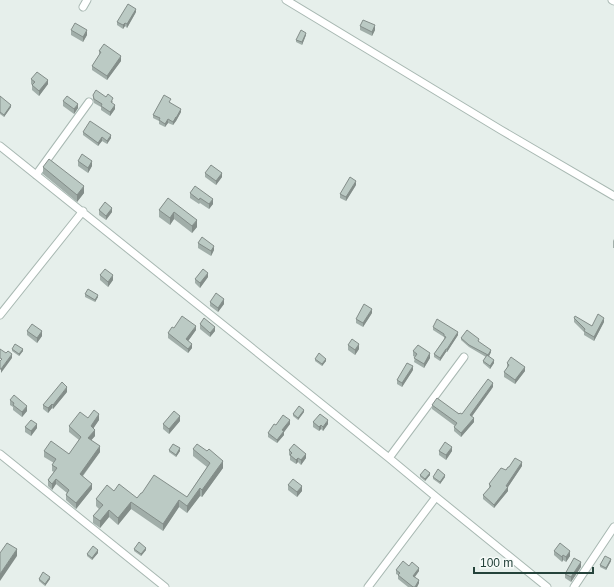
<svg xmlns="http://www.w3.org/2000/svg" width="614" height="587" font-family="Arial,sans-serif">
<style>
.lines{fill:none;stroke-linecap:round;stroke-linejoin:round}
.minor-casing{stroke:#a8b8b2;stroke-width:9}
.minor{stroke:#fff;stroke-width:7}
.wall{fill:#a1aea9}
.shaded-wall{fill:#838d89}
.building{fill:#bbcac4;stroke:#838d89}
</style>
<rect width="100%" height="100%" fill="#e6efeb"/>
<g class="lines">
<defs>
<path id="minor" d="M 286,0 L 501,130 L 614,196
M 612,0 L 614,1
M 83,7 L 87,0
M 0,146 L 389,458 L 436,497 L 547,587
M 36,175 L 89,102
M 0,315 L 83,211
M 0,454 L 165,587
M 389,458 L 464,357
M 368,587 L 436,497
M 574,587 L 614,527"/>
</defs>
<use href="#minor" class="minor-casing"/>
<use href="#minor" class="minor"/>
</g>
<path class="wall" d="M 136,12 L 127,28 L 125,26 L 123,29 L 117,25 L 117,22 Z
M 360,26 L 375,30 L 372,36 L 360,30 Z
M 71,30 L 87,35 L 83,42 L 71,35 Z
M 306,35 L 302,45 L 296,42 L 296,40 Z
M 99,51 L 121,61 L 107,80 L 92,70 L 92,66 L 99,55 Z
M 31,79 L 48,84 L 39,96 L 32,90 L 32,85 L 31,84 Z
M 93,95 L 113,101 L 112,103 L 115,109 L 110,116 L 101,110 L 101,107 L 94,103 L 93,99 Z
M 0,96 L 11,107 L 4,117 L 0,114 Z
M 63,101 L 78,108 L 74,114 L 63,106 Z
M 171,102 L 170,103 L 181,112 L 176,121 L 173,125 L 168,123 L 165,127 L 159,124 L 159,121 L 153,118 L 153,115 Z
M 83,132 L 111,138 L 107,144 L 102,141 L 98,146 L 83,135 Z
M 78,161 L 92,166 L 88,173 L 78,166 Z
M 43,167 L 84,193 L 77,202 L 43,174 Z
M 205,173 L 222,177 L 216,185 L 205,177 Z
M 356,185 L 346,201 L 340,198 L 340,194 Z
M 190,193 L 213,204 L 209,209 L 200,203 L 199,204 L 190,198 Z
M 168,198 L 197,227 L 192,233 L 174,219 L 170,225 L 159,217 L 159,210 Z
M 99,210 L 112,212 L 106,220 L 99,215 Z
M 614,239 L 614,248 L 613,248 L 613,241 Z
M 198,243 L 214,250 L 211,256 L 198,248 Z
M 100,275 L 113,280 L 108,287 L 100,280 Z
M 208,277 L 200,288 L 195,283 L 195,279 Z
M 85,294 L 98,297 L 95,302 L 85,297 Z
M 210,302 L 224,304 L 218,312 L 210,306 Z
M 372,313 L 363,327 L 356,323 L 356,319 Z
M 574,318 L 592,326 L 604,322 L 594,341 L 584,335 L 584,332 L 574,322 Z
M 200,324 L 215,331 L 210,337 L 200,329 Z
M 433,327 L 458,335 L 447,352 L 446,352 L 440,361 L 434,357 L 434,354 L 444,339 L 444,337 L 433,330 Z
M 174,328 L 196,330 L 188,341 L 192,348 L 188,353 L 168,338 L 168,333 Z
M 27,331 L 42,336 L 37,343 L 27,335 Z
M 461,338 L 479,342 L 491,352 L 489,356 L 494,363 L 490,369 L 483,363 L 483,361 L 486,357 L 469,347 L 461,340 Z
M 348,345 L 359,349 L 355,355 L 348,350 Z
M 12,349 L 23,351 L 19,356 L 12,351 Z
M 413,351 L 430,358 L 424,368 L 414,362 L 415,357 L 413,356 Z
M 315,359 L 326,361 L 322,366 L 315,361 Z
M 507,363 L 525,371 L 515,384 L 504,377 L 504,372 L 507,368 Z
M 413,370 L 402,387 L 397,384 L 397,380 Z
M 493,387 L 472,416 L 474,422 L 461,437 L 454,431 L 454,427 L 455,426 L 432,409 L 432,405 L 462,414 Z
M 67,392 L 53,409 L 52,408 L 48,413 L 43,409 L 43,405 Z
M 10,400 L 27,411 L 22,417 L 13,410 L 13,407 L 10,405 Z
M 304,412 L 298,420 L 293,416 L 293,414 Z
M 88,418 L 99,420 L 93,428 L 95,436 L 91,440 L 100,452 L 83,476 L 92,489 L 76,509 L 66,500 L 66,495 L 67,493 L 56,484 L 52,490 L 48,486 L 48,480 L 54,472 L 52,471 L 52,465 L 54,463 L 44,457 L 44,451 L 69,454 L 79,440 L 69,432 L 69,426 Z
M 180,421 L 169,434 L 163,429 L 163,424 Z
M 313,422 L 328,424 L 323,431 L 321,429 L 319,431 L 313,427 Z
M 290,424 L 284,432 L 284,435 L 277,443 L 268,437 L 268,433 L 276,425 Z
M 25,427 L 37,428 L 31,436 L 25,432 Z
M 193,449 L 223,468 L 202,497 L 200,496 L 187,513 L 179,507 L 163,531 L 131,509 L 118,525 L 109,517 L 100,528 L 93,523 L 93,516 L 99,509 L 96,506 L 96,499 L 114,491 L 137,498 L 142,493 L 187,497 L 207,467 L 193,456 Z
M 169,450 L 180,451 L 176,457 L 169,452 Z
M 289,450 L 306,458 L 301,465 L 298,462 L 296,464 L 290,460 L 290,456 L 289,455 Z
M 439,451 L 452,451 L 446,460 L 439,455 Z
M 522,466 L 508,487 L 508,491 L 494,508 L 483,499 L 483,495 L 489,488 L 489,484 L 509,467 Z
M 420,475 L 430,475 L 425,481 L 420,477 Z
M 433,477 L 445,477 L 440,484 L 433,479 Z
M 288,485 L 302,491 L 297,497 L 288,490 Z
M 134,549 L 146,550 L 141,556 L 134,551 Z
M 554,551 L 570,556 L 566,562 L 563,560 L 562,562 L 554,555 Z
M 98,553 L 92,560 L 87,556 L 87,554 Z
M 611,561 L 606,570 L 600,567 L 600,565 Z
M 409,566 L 419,571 L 415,577 L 419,583 L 417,587 L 408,587 L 398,579 L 398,575 L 396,574 L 396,570 Z
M 581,567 L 571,582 L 565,578 L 565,574 Z
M 39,579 L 50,579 L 45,586 L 39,581 Z"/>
<path class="shaded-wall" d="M 136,9 L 136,12 L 127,28 L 127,24 Z
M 125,23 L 125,26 L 123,29 L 123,25 Z
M 375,25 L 375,30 L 372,36 L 372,32 Z
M 87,30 L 87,35 L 83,42 L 83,37 Z
M 306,33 L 306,35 L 302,45 L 302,42 Z
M 121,56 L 121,61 L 107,80 L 107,76 Z
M 48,80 L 48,84 L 39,96 L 39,91 Z
M 78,104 L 78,108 L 74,114 L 74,109 Z
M 11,105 L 11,107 L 4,117 L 4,115 Z
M 115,105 L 115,109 L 110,116 L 110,112 Z
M 181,109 L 181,112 L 176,121 L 176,118 Z
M 176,117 L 176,121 L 173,125 L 173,122 Z
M 168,119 L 168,123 L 165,127 L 165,124 Z
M 111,135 L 111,138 L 107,144 L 107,141 Z
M 102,137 L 102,141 L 98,146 L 98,143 Z
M 92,161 L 92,166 L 88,173 L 88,168 Z
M 222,173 L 222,177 L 216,185 L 216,181 Z
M 356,181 L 356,185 L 346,201 L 346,197 Z
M 84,186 L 84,193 L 77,202 L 77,195 Z
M 213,199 L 213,204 L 209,209 L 209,204 Z
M 112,208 L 112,212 L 106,220 L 106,216 Z
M 174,212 L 174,219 L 170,225 L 170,218 Z
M 197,220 L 197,227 L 192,233 L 192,226 Z
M 214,246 L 214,250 L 211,256 L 211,251 Z
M 208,273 L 208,277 L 200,288 L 200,283 Z
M 113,275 L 113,280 L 108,287 L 108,282 Z
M 98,295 L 98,297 L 95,302 L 95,300 Z
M 224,299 L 224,304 L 218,312 L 218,308 Z
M 372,309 L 372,313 L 363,327 L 363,323 Z
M 604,318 L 604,322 L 594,341 L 594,337 Z
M 196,326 L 196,330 L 186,344 L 186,339 Z
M 215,327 L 215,331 L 210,337 L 210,333 Z
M 42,331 L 42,336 L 37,343 L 37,338 Z
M 458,332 L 458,335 L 447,352 L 447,349 Z
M 192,344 L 192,348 L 188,353 L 188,349 Z
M 359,344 L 359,349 L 355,355 L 355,350 Z
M 23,349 L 23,351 L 19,356 L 19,354 Z
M 446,349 L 446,352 L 440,361 L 440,358 Z
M 491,350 L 491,352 L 488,358 L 488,355 Z
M 430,353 L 430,358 L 424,368 L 424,364 Z
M 12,354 L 12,358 L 1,373 L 1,369 Z
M 326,359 L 326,361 L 322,366 L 322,364 Z
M 494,360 L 494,363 L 490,369 L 490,366 Z
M 413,366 L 413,370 L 402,387 L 402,383 Z
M 525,367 L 525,371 L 515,384 L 515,380 Z
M 493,383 L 493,387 L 470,419 L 470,415 Z
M 67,387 L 67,392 L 53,409 L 53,405 Z
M 52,404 L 52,408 L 48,413 L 48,408 Z
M 27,406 L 27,411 L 22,417 L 22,412 Z
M 304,410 L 304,412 L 298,420 L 298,418 Z
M 99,414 L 99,420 L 91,432 L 91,426 Z
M 180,416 L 180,421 L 169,434 L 169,429 Z
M 474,418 L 474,422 L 461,437 L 461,433 Z
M 290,420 L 290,424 L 284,432 L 284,435 L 277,443 L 277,440 L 282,430 Z
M 328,420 L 328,424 L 323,431 L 323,427 Z
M 37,424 L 37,428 L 31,436 L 31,431 Z
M 321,425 L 321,429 L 319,431 L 319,427 Z
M 95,430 L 95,436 L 88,444 L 88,438 Z
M 100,446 L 100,452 L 80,479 L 80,474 Z
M 452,447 L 452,451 L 446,460 L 446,455 Z
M 180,448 L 180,451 L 176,457 L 176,455 Z
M 306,454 L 306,458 L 301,465 L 301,460 Z
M 298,458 L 298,462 L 296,464 L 296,460 Z
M 223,461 L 223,468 L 202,497 L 202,490 Z
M 522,462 L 522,466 L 508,487 L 508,491 L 494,508 L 494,505 Z
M 430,473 L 430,475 L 425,481 L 425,479 Z
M 445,475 L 445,477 L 440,484 L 440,482 Z
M 56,479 L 56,484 L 52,490 L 52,484 Z
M 92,484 L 92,489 L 76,509 L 76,503 Z
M 302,486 L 302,491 L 297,497 L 297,492 Z
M 200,488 L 200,496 L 187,513 L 187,506 Z
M 179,500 L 179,507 L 163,531 L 163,524 Z
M 131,502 L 131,509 L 118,525 L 118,518 Z
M 109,510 L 109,517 L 100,528 L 100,521 Z
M 146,548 L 146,550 L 141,556 L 141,554 Z
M 17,549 L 17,556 L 0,581 L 0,574 Z
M 98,550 L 98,553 L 92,560 L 92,558 Z
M 570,551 L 570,556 L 566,562 L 566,557 Z
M 563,555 L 563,560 L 562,562 L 562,557 Z
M 611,559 L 611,561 L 606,570 L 606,568 Z
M 581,562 L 581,567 L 571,582 L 571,577 Z
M 419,568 L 419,571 L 413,579 L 413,576 Z
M 50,577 L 50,579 L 45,586 L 45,584 Z
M 419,580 L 419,583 L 417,587 L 415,587 Z"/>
<path class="building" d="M 128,4 L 136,9 L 127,24 L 125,23 L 123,25 L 117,22 Z
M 363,20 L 375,25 L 372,32 L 360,26 Z
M 75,23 L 87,30 L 83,37 L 71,30 Z
M 301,30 L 306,33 L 302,42 L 296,40 Z
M 104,44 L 121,56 L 107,76 L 92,66 L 101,52 L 99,51 Z
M 37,72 L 48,80 L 39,91 L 32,85 L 35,82 L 31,79 Z
M 96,90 L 106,97 L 108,94 L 113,98 L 111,102 L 115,105 L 110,112 L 101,106 L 102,104 L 94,99 L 93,95 Z
M 164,95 L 171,99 L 169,102 L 181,109 L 176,118 L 176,117 L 173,122 L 168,119 L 165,124 L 159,120 L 160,118 L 153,115 Z
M 0,96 L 11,105 L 4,115 L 0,112 Z
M 67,96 L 78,104 L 74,109 L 63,101 Z
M 90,121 L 111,135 L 107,141 L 102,137 L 98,143 L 83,132 Z
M 82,154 L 92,161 L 88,168 L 78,161 Z
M 49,159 L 84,186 L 77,195 L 43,167 Z
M 211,165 L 222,173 L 216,181 L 205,173 Z
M 350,177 L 356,181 L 346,197 L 340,194 Z
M 195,186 L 213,199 L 209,204 L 200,198 L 199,200 L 190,193 Z
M 168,198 L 197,220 L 192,226 L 174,212 L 170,218 L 159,210 Z
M 105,202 L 112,208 L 106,216 L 99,210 Z
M 202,237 L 214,246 L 211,251 L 198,243 Z
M 105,269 L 113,275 L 108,282 L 100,275 Z
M 203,269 L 208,273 L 200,283 L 195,279 Z
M 88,289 L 98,295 L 95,300 L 85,294 Z
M 216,293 L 224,299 L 218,308 L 210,302 Z
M 364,304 L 372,309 L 363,323 L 356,319 Z
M 598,314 L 604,318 L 594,337 L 584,331 L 585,329 L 574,318 L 575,316 L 592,326 Z
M 182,316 L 196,326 L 186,339 L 192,344 L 188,349 L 168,333 L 172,327 L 174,328 Z
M 204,318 L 215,327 L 210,333 L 200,324 Z
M 437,319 L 458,332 L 447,349 L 446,349 L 440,358 L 434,354 L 446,337 L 444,336 L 444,334 L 433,327 Z
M 32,324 L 42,331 L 37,338 L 27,331 Z
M 467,330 L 479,339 L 478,341 L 491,350 L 488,355 L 469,345 L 461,338 Z
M 352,339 L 359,344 L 355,350 L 348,345 Z
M 15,344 L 23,349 L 19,354 L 12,349 Z
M 418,345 L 430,353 L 424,364 L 414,358 L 417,354 L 413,351 Z
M 0,349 L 6,353 L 8,351 L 12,354 L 1,369 L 0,369 L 0,361 L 2,359 L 0,358 Z
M 319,353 L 326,359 L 322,364 L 315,359 Z
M 487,355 L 494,360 L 490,366 L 483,361 Z
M 511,357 L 525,367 L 515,380 L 504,372 L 509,365 L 507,363 Z
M 407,363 L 413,366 L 402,383 L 397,380 Z
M 488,379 L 493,383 L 470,415 L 474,418 L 461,433 L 454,427 L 457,423 L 432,405 L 437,398 L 459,414 L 460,413 L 462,414 Z
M 62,382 L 67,387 L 53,405 L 52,404 L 48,408 L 43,405 Z
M 14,395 L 27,406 L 22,412 L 13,405 L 14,403 L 10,400 Z
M 299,406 L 304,410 L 298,418 L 293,414 Z
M 94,410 L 99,414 L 91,426 L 95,430 L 88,438 L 100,446 L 80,474 L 92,484 L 76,503 L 66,495 L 69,490 L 56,479 L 52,484 L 48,480 L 57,468 L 52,465 L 56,459 L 44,451 L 51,441 L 69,454 L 81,437 L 69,426 L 80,412 L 88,418 Z
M 174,411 L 180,416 L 169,429 L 163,424 Z
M 320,414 L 328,420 L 323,427 L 321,425 L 319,427 L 313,422 Z
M 283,415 L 290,420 L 282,430 L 284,431 L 277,440 L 268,433 L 274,424 L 276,425 Z
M 31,420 L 37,424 L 31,431 L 25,427 Z
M 445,442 L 452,447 L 446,455 L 439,451 Z
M 173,444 L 180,448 L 176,455 L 169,450 Z
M 197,444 L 207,451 L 209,449 L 223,461 L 202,490 L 200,488 L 187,506 L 179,500 L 163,524 L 131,502 L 118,518 L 109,510 L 100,521 L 93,516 L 103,505 L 96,499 L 107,485 L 114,491 L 119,484 L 137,498 L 141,493 L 142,493 L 154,475 L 187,497 L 210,463 L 193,449 Z
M 294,444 L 306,454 L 301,460 L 298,458 L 296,460 L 290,455 L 292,453 L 289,450 Z
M 515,458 L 522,462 L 506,486 L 508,487 L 494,505 L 483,495 L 491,486 L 489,484 L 501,468 L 506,470 L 508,467 L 509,467 Z
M 425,469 L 430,473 L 425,479 L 420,475 Z
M 438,469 L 445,475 L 440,482 L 433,477 Z
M 293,479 L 302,486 L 297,492 L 288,485 Z
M 139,542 L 146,548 L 141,554 L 134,549 Z
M 7,543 L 17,549 L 0,574 L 0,553 Z
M 560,543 L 570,551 L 566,557 L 563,555 L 562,557 L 554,551 Z
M 93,546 L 98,550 L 92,558 L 87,554 Z
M 605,556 L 611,559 L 606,568 L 600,565 Z
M 574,558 L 581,562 L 571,577 L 565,574 Z
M 403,561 L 409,566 L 412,562 L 419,568 L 413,576 L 419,580 L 415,587 L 413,587 L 398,575 L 400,573 L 396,570 Z
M 43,572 L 50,577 L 45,584 L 39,579 Z"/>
<path d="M474 567v6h119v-6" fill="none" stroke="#24423a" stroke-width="2"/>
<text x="480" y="567" font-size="12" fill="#24423a" stroke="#f7fbf9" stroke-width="3" paint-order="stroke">100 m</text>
</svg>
